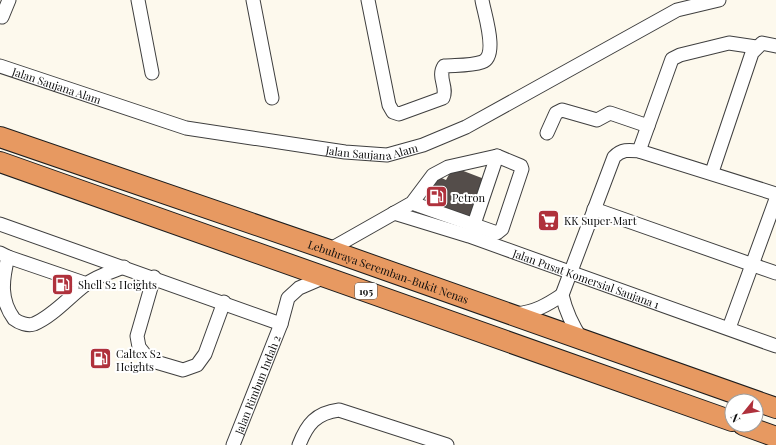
<svg xmlns="http://www.w3.org/2000/svg" width="776" height="445" font-family="'Playfair Display',serif">
<style>
.building{fill:#544d4a}
.lines{fill:none;stroke-linecap:round;stroke-linejoin:round}
.minor-casing{stroke:#3f3f3f;stroke-width:15}
.highway-casing{stroke:#1d1d1d;stroke-width:22}
.minor{stroke:#fff;stroke-width:13}
.highway{stroke:#e79961;stroke-width:20}
.labels{text-anchor:middle;dominant-baseline:central;stroke-width:4;stroke-linejoin:round;paint-order:stroke}
.shield{fill:#fff;stroke:#555;stroke-width:1}
.shield-label{font-size:10px;font-weight:bold;fill:#0c0c0c}
.street-label{font-size:11px;fill:#0c0c0c;stroke:#fff}
.poi-label{font-size:11px;fill:#0c0c0c;stroke:#fff;text-anchor:start}
</style>
<rect width="100%" height="100%" fill="#fdf9ed"/>
<path class="building" d="M 453,167 L 487,180 L 471,223 L 424,204 L 435,175 L 446,180 Z"/>
<g class="lines">
<defs>
<g id="minor">
<path d="M 138,0 L 152,73"/>
<path d="M 253,0 L 272,98"/>
<path d="M 368,0 L 389,105 L 393,112 L 399,114 L 443,98 C 448,87 437,77 444,66 C 456,65 471,66 482,62 C 499,56 484,13 482,0"/>
<path d="M 2,17 L 9,0"/>
<path id="s1" d="M 0,66 L 186,128 L 345,152 L 387,155 L 423,145 L 466,127 L 677,10 L 719,0"/>
<path d="M 547,133 L 556,113 L 562,110 L 597,120 L 610,113 L 648,126"/>
<path d="M 639,151 L 672,59 L 680,55 L 729,43 L 756,47"/>
<path d="M 712,172 L 752,53 L 762,43 L 776,46"/>
<path d="M 594,209 L 776,273"/>
<path id="s2" d="M 394,213 L 469,236 L 776,346"/>
<path d="M 0,224 L 281,324"/>
<path d="M 471,233 L 497,156"/>
<path d="M 329,250 L 412,203 L 433,175 L 448,167 L 497,156 L 521,166 L 522,169 L 502,229 L 497,233 L 412,203"/>
<path d="M 0,253 L 8,257 C 2,281 0,300 14,319 C 19,323 28,326 34,324 C 53,316 69,297 85,285 C 96,276 111,272 124,267"/>
<path d="M 8,257 L 87,284"/>
<path d="M 154,277 L 137,336 L 139,347 L 149,360 L 183,370 L 197,365 L 205,354 L 224,302"/>
<path d="M 516,314 C 535,312 547,305 562,295"/>
<path d="M 729,328 L 776,199"/>
<path d="M 582,340 C 572,325 566,312 562,295 L 614,157 C 622,149 629,150 639,151 L 776,194"/>
<path id="s3" d="M 233,445 L 281,324 L 288,298 L 299,288 L 327,276"/>
<path d="M 299,445 C 307,424 316,413 339,410 L 447,445"/>
</g>
<g id="highway">
<path id="s4" d="M 0,137 L 329,250 L 776,408"/>
<path d="M 0,162 L 732,421"/>
<path d="M 743,425 L 776,437"/>
</g>
</defs>
<use href="#minor" class="minor-casing"/>
<use href="#highway" class="highway-casing"/>
<use href="#minor" class="minor"/>
<use href="#highway" class="highway"/>
</g>
<defs>
<symbol id="fuel-square" viewBox="-11 -11 22 22"><rect x="-9" y="-9" width="18" height="18" rx="4" fill="#af313c" stroke="#fff"/><path d="M-5.5-6h7V0h2V4h1.3V-2.5L3-4.5l.8-.8L6-3V5H2.5V1h-1V6h-7ZM-4.2-4.7v3.2H.2V-4.7Z" fill="#fff"/></symbol>
<symbol id="supermarket-square" viewBox="-11 -11 22 22"><rect x="-9" y="-9" width="18" height="18" rx="4" fill="#af313c" stroke="#fff"/><path d="M-6-5.5h2.5l.6 2H6L4.5 2H-2.5L-4.4-4H-6ZM-1.5 3.2a1.3 1.3 0 1 0 .1 0ZM3 3.2a1.3 1.3 0 1 0 .1 0Z" fill="#fff"/></symbol>
</defs>
<g fill-rule="evenodd">
<use href="#fuel-square" x="424" y="184" width="25" height="25"/>
<use href="#supermarket-square" x="536" y="208" width="25" height="25"/>
<use href="#fuel-square" x="50" y="272" width="25" height="25"/>
<use href="#fuel-square" x="88" y="346" width="25" height="25"/>
</g>
<g class="labels">
<rect class="shield" x="355" y="283" width="22" height="16" rx="3"/>
<g class="shield-label">
<text x="366" y="291">195</text>
</g>
<g class="street-label">
<text stroke="none"><textPath href="#s1" startOffset="60">Jalan Saujana Alam</textPath></text>
<text stroke="none"><textPath href="#s1" startOffset="384">Jalan Saujana Alam</textPath></text>
<text stroke="none"><textPath href="#s4" startOffset="411">Lebuhraya Seremban-Bukit Nenas</textPath></text>
<text stroke="none"><textPath href="#s2" startOffset="203">Jalan Pusat Komersial Saujana 1</textPath></text>
<text stroke="none"><textPath href="#s3" startOffset="65">Jalan Rimbun Indah 2</textPath></text>
</g>
<g class="poi-label">
<text x="452" y="197">Petron</text>
<text x="564" y="220">KK Super Mart</text>
<text x="78" y="284">Shell S2 Heights</text>
<text x="116" y="353">Caltex S2<tspan x="116" dy="13">Heights</tspan></text>
</g>
</g>
<g transform="translate(744 413) rotate(240)"><circle r="19" fill="#ffffff" stroke="#9e9e9e"/>
<path d="M0-3L7 15L0 10L-7 15Z" fill="#af313c"/>
<text y="-6" font-size="11" font-weight="bold" text-anchor="middle" fill="#0c0c0c">N</text>
</g>
</svg>
